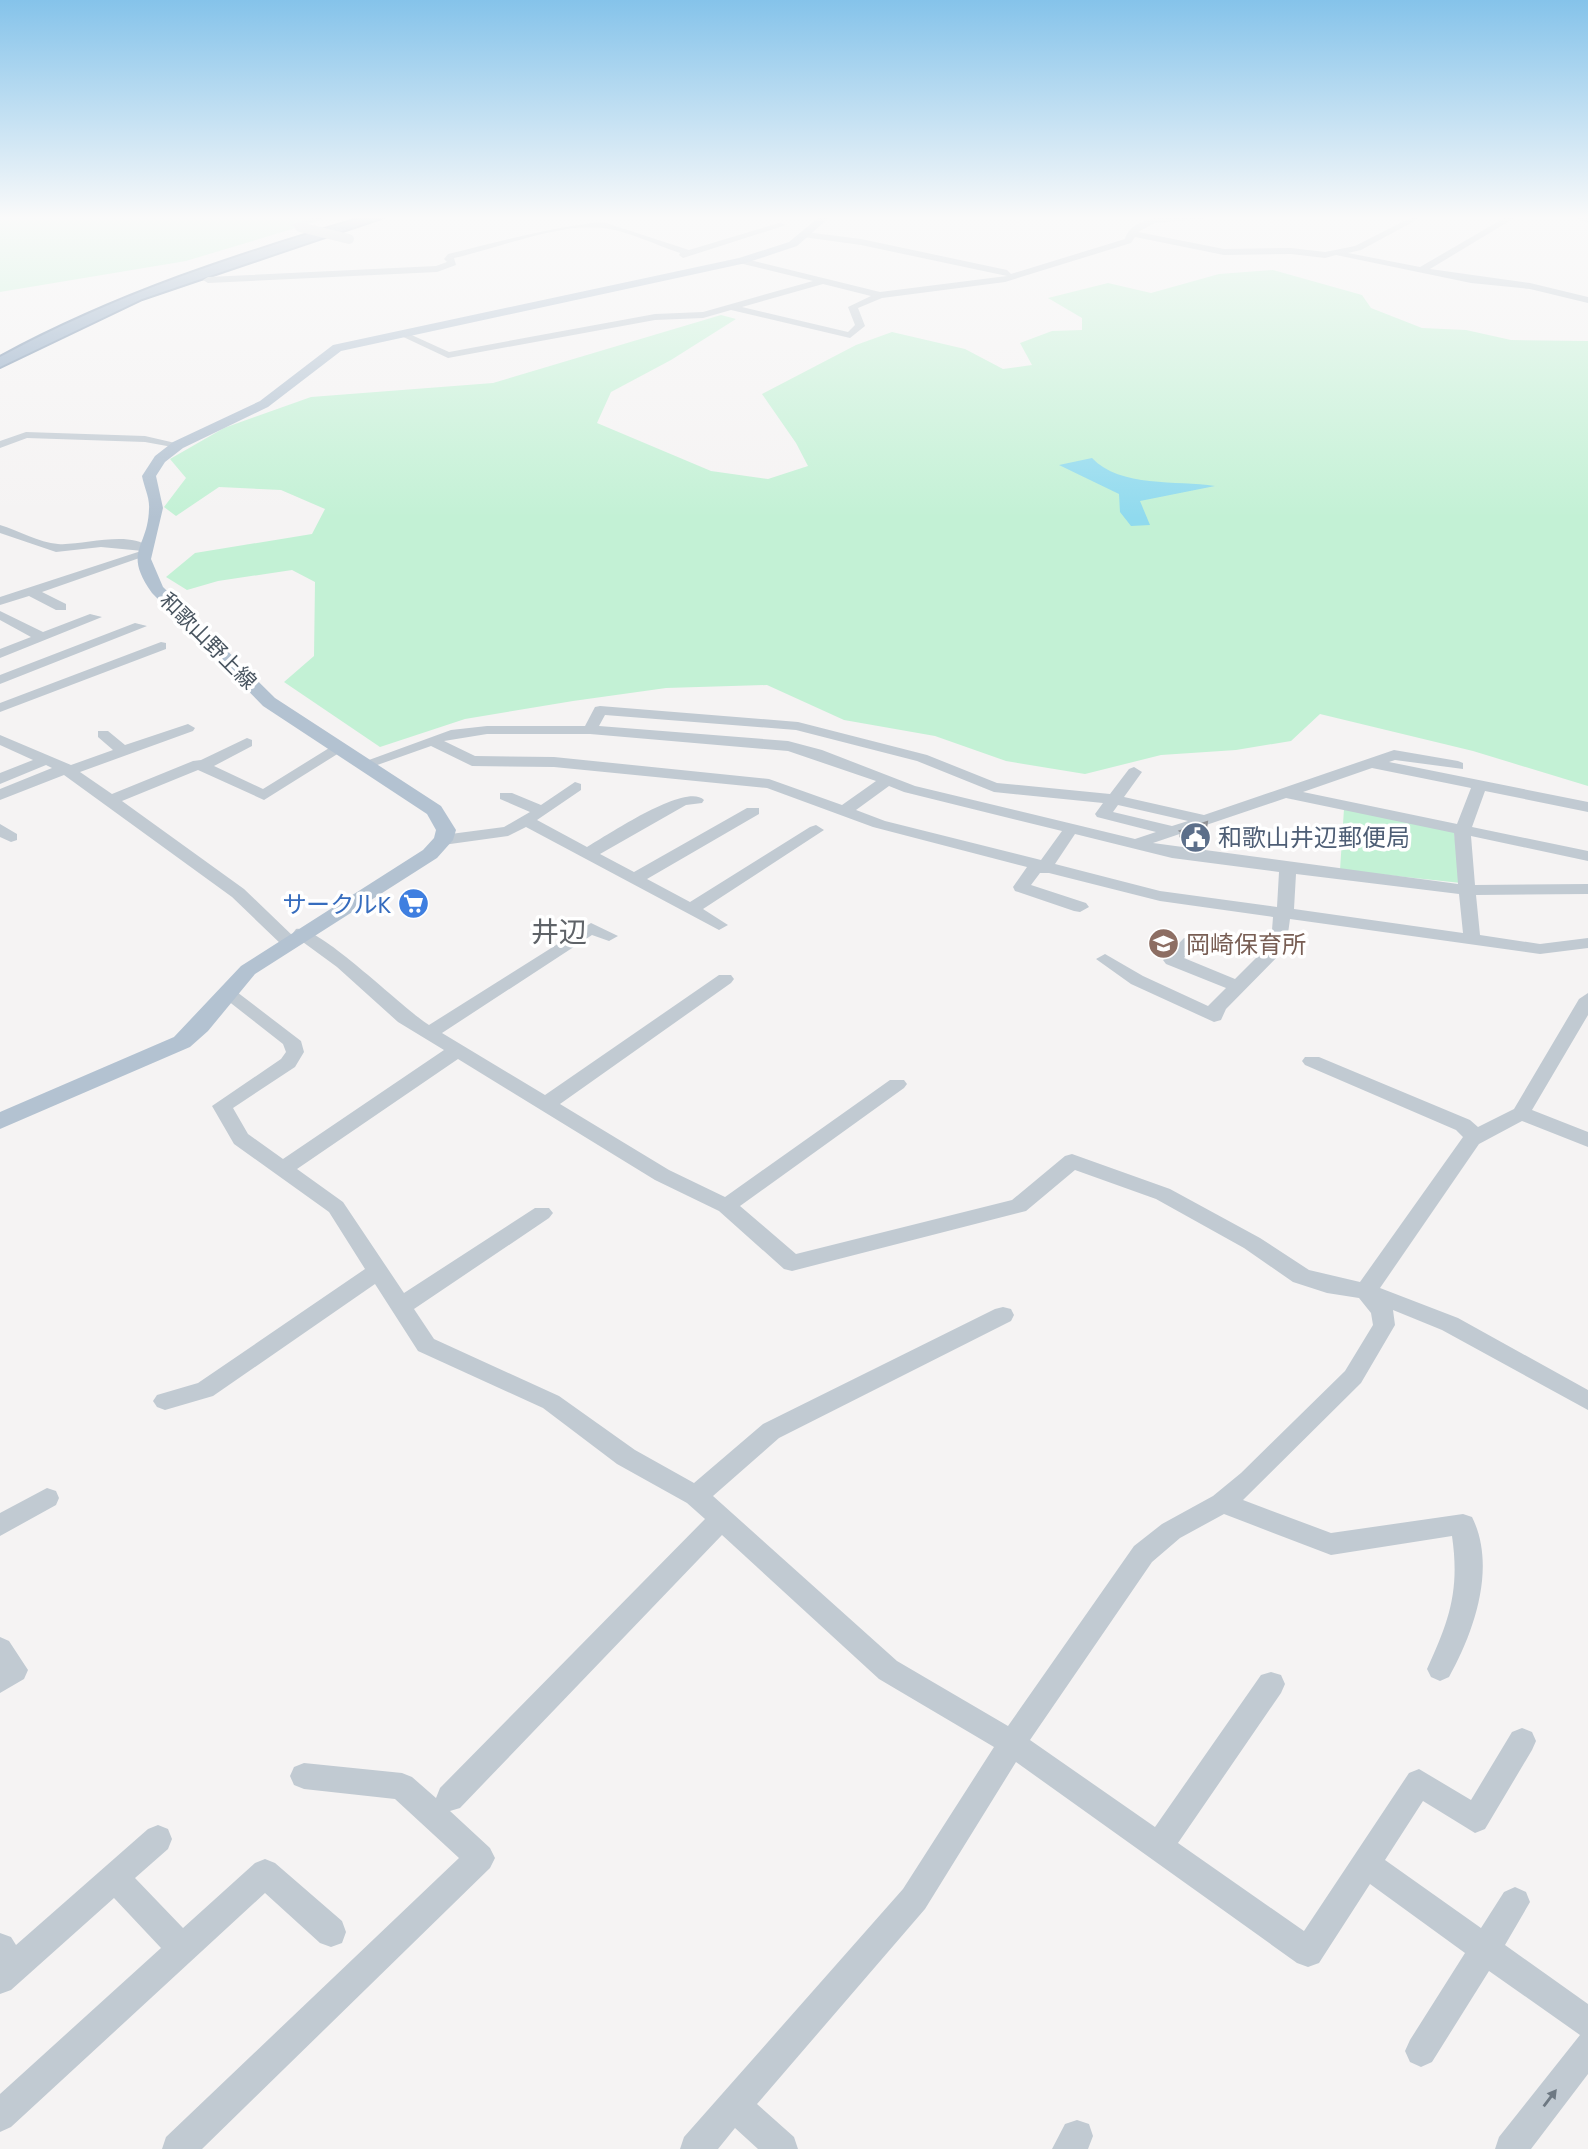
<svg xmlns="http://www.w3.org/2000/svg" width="1588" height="2149" font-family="Jost,'Noto Sans JP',sans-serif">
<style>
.green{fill:#c3f1d5}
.water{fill:#90daee}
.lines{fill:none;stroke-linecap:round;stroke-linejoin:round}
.highway-casing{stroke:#7690ad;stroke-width:4}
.minor{fill:#c1cad2;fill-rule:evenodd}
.major{fill:#b3c2d1;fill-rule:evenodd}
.highway{fill:#8ba5c1;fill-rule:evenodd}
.minor-bridge{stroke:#c1cad2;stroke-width:10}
.wall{fill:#b0b2b7}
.building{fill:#cdcfd5;stroke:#909195;stroke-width:2}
.oneway{fill:#6e7983}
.labels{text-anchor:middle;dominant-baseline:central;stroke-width:7;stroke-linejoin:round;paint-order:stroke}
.far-street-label{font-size:21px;fill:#4a5661;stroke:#fff}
.service-label{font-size:24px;fill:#4e5e75;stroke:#fff;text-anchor:start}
.shop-label{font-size:24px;fill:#366cbe;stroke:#fff;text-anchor:end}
.education-label{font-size:24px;fill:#785e54;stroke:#fff;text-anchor:start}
.quarter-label{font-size:28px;fill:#5f6368;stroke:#fff}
</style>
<rect width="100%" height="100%" fill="#f5f3f3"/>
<path class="green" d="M 0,217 L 332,217 L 186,261 L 0,292 Z
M 1273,270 L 1362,295 L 1371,308 L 1422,328 L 1466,330 L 1511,340 L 1588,341 L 1588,786 L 1473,751 L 1320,714 L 1291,741 L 1236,750 L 1161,755 L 1085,774 L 1006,761 L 935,736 L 844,720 L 767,685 L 666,688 L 573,701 L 465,719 L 380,747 L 284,682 L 314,656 L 315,582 L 292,570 L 218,581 L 187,590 L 166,577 L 195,553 L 312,534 L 325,509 L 281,490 L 219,487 L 176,516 L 164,507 L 186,478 L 170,459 L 224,428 L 311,397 L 493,383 L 721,315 L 736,319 L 671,360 L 611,392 L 597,423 L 711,471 L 768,479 L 808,466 L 796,443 L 762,394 L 856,345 L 892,332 L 965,349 L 1003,369 L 1032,365 L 1020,343 L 1052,331 L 1082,330 L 1082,318 L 1048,298 L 1108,283 L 1151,293 L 1219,274 Z
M 1344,809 L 1454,832 L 1461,883 L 1340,870 Z"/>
<path class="water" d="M 1092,458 C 1120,488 1177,480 1215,486 L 1140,501 L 1150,525 L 1131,526 L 1120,512 L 1119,494 L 1059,465 Z"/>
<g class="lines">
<defs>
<path id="highway" d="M 365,217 L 384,217 L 142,299 L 0,367 L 0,357 C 116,294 239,254 365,217 Z"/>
</defs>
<use href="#highway" class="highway-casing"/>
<path class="minor" d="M 314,217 L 328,217 L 303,225 L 300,230 L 291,225 Z
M 1160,217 L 1222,217 L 1155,223 L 1138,232 L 1224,249 L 1291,248 L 1325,252 L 1355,246 L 1412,217 L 1422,217 L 1361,250 L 1348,253 L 1420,267 L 1506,217 L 1516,217 L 1430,269 L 1530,283 L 1588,297 L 1588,303 L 1530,289 L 1471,283 L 1336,255 L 1325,258 L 1291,254 L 1224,255 L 1135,237 L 1131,243 L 1005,282 L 882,298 L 858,308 L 865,326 L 850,338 L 731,310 L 703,318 L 655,320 L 448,358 L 397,334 L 405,332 L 449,352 L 655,314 L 703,312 L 813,281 L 739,263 L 742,258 L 880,292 L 1007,276 L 861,245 L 803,237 L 806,232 L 861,239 L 1007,270 L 1011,274 L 1125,239 C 1128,226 1145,219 1160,217 ZM 823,284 L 871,296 L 848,307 L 855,325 L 848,332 L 742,307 Z
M 1575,217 L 1588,217 L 1588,222 L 1576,219 Z
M 603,222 L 689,250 L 779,223 L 786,225 L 683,258 L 679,255 L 680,253 C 656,245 628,231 603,228 C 561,222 496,249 454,258 L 456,265 L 437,272 L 208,283 L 203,280 L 208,277 L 436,266 L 447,262 L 444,259 L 448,254 C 500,242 549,227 603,222 Z
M 26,432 L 145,436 L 184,445 L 178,448 L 145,442 L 27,438 L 0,448 L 0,441 Z
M 0,525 C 18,530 39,543 58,544 C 82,546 128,530 149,547 L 143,551 L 101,547 L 56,552 L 0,533 Z
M 138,552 L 148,555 L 42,592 L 66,604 L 66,610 L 56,610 L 29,596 L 0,605 L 0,597 Z
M 0,611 L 43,632 L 90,614 L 102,617 L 0,658 L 0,649 L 31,637 L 0,620 Z
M 135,623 L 147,626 L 0,684 L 0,675 Z
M 161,642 L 166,643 L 166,649 L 0,712 L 0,703 Z
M 600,706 L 798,722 L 927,755 L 997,783 L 1110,794 L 1129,769 L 1134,767 L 1142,772 L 1124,797 L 1204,815 L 1394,750 L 1458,761 L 1463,763 L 1463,769 L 1395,760 L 1389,762 L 1588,802 L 1588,812 L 1485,791 L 1472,827 L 1588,851 L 1588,861 L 1471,836 L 1475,885 L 1588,884 L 1588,894 L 1476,895 L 1480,935 L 1540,944 L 1588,938 L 1588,948 L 1540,954 L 1290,919 L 1286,948 L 1226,1009 L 1221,1020 L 1214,1022 L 1131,984 L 1096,959 L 1105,954 L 1143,976 L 1208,1006 L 1226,988 L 1166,964 L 1163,960 L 1184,938 L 1196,938 L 1199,942 L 1184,958 L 1235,979 L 1271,943 L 1273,917 L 1160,901 L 1049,873 L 1040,873 L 1031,885 L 1086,903 L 1089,907 L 1080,912 L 1074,911 L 1015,891 L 1013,887 L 1027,867 L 873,827 L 767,788 L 554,767 L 472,766 L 431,746 L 366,769 L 358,764 L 451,730 L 487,726 L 585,726 L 595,707 ZM 605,715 L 796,730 L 917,761 L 994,792 L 1103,803 L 1095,814 L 1097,817 L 1156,832 L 1135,839 L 915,786 L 822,750 L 788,741 L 599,726 ZM 487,734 L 590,734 L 788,751 L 876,781 L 842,805 L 769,779 L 554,757 L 475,756 L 444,741 ZM 1372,768 L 1471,788 L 1457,824 L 1303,792 ZM 889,786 L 904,792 L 1062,831 L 1041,860 L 885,821 L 856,810 ZM 1286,798 L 1454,833 L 1458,884 L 1153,843 ZM 1118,805 L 1188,821 L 1172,826 L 1113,812 ZM 1075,834 L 1172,858 L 1279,872 L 1277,907 L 1160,891 L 1055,864 ZM 1296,874 L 1459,894 L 1463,933 L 1294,909 Z
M 188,724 L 195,728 L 193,731 L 80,772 L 112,794 L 193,761 L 201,760 L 247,738 L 252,740 L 252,746 L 214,766 L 263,789 L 334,745 L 339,743 L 347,748 L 264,800 L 198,770 L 122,801 L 244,889 L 295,938 L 298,942 L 295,946 L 283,946 L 232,897 L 64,775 L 0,800 L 0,789 L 52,768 L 46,765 L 0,784 L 0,773 L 33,760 L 0,745 L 0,735 L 71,765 L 113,750 L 98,737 L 98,731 L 108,731 L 125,745 Z
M 575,782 L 581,784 L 581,790 L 537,820 L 587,847 C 608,835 686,782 704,800 L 702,803 L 686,805 L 600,854 L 634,872 L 747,808 L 759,808 L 759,814 L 647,879 L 690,902 L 810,827 L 816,825 L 824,830 L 703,909 L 728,925 L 719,930 L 526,827 L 508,836 L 443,845 L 435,840 L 443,835 L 504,827 L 530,812 L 500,799 L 500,793 L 512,793 L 541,805 Z
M 0,824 L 17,834 L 17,840 L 11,842 L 0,837 Z
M 591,923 L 618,936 L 609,941 L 592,935 L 442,1033 L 545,1095 L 719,975 L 731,975 L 734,979 L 731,983 L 560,1104 L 669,1170 L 725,1197 L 890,1080 L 904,1080 L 907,1084 L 904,1088 L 740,1206 L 796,1254 L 1012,1200 L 1065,1156 L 1072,1154 L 1170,1189 L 1260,1238 L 1309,1270 L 1360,1282 L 1463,1137 L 1456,1130 L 1305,1065 L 1302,1061 L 1305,1057 L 1319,1057 L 1470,1120 L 1478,1127 L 1514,1109 L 1579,999 L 1588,993 L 1588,1015 L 1532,1110 L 1588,1132 L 1588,1147 L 1522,1121 L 1479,1144 L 1380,1288 L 1458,1318 L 1588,1390 L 1588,1410 L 1442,1330 L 1393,1310 L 1395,1325 L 1361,1383 L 1243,1500 L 1331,1533 L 1463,1514 L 1472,1517 C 1497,1567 1474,1632 1449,1677 L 1440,1681 L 1431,1677 L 1427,1669 C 1449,1621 1460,1591 1452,1536 L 1331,1555 L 1224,1514 L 1180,1538 L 1152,1562 L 1030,1740 L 1155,1827 L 1261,1675 L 1271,1672 L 1281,1675 L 1285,1684 L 1281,1693 L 1178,1843 L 1304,1931 L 1409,1773 L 1419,1769 L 1471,1800 L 1512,1732 L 1522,1728 L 1532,1732 L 1536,1741 L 1532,1750 L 1485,1829 L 1475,1833 L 1423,1801 L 1385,1860 L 1481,1928 L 1504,1892 L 1515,1887 L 1526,1892 L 1530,1902 L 1505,1945 L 1588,2004 L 1588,2074 L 1531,2149 L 1495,2149 L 1499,2137 L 1580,2035 L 1489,1971 L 1432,2062 L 1421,2067 L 1410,2062 L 1405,2051 L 1410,2040 L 1465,1953 L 1370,1884 L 1319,1963 L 1308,1967 L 1297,1963 L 1016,1762 L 925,1909 L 757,2104 L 794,2137 L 798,2149 L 758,2149 L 735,2128 L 718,2149 L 680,2149 L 684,2137 L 903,1889 L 994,1747 L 879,1679 L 722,1535 L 460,1808 L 450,1811 L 490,1848 L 495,1858 L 490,1868 L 202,2149 L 162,2149 L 166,2137 L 459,1858 L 395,1799 L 304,1789 L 294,1785 L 290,1776 L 294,1767 L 304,1763 L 402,1773 L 412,1777 L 436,1798 L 440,1788 L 705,1519 L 687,1503 L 617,1464 L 543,1408 L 418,1351 L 375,1284 L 213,1396 L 165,1410 L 157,1407 L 153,1401 L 157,1395 L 198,1383 L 365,1269 L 329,1212 L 234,1144 L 212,1106 L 281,1059 L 286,1052 L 283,1044 L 218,993 L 227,987 L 233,989 L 301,1041 L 304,1052 L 295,1067 L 233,1108 L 248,1134 L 283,1159 L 444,1050 L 398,1022 L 337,967 L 296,937 L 293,933 L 296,929 C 318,924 403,1009 429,1025 ZM 458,1059 L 655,1180 L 719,1211 L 784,1269 L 792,1271 L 1026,1211 L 1075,1170 L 1156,1199 L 1244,1248 L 1293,1282 L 1327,1293 L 1359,1298 L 1371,1313 L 1373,1325 L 1345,1371 L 1241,1473 L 1213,1496 L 1162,1524 L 1134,1546 L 1008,1726 L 897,1661 L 713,1496 L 779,1438 L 1011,1321 L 1014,1315 L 1011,1309 L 1003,1307 L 995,1309 L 763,1424 L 694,1483 L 635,1450 L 559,1396 L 434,1339 L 414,1309 L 549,1218 L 553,1213 L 549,1208 L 535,1208 L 404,1293 L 343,1202 L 297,1169 Z
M 47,1488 L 56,1491 L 59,1498 L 56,1505 L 0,1536 L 0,1513 Z
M 0,1637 L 9,1641 L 28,1670 L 24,1679 L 0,1693 Z
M 158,1825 L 168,1829 L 172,1839 L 168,1849 L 135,1878 L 183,1928 L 255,1863 L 265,1859 L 275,1863 L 342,1921 L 346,1932 L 342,1943 L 331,1947 L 320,1943 L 265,1893 L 11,2127 L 0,2132 L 0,2094 L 161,1948 L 114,1898 L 11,1990 L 0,1994 L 0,1933 L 11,1937 L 16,1945 L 148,1829 Z
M 1077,2120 L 1089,2124 L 1093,2136 L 1088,2149 L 1052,2149 L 1065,2124 Z"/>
<path class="major" d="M 819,217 L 830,217 L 797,246 L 746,263 L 341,351 L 268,407 L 183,448 L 165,462 L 156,476 L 163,508 L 151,559 L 163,587 L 275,698 L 441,806 L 456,830 L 453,840 L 437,858 L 255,974 L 208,1031 L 190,1047 L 0,1129 L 0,1112 L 174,1037 L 241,966 L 423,850 L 434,838 L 436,830 L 427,814 L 263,706 L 152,593 C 122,550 148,549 149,509 C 150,498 144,487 142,476 L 155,456 L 173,442 L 260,401 L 333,345 L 739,258 L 789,242 Z"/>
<use href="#highway" class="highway"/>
<path class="minor-bridge" d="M 300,227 L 349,239"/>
</g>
<path class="wall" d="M 1207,822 L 1203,847 L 1192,846 L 1179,837 L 1180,831 Z"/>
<path class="building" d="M 1207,822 L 1204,841 L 1193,840 L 1180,831 Z"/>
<defs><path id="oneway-solid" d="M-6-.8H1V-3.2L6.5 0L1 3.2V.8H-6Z" transform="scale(1.75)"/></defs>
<use class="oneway" href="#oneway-solid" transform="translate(1550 2098) rotate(-53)"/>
<linearGradient id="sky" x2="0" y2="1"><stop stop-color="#85c3ea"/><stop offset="0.42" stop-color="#fafafa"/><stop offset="1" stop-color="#fafafa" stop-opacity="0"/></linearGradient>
<rect width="1588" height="518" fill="url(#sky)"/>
<defs>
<symbol id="civic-disc" viewBox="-11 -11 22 22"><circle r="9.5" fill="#5c6f8a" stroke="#fff"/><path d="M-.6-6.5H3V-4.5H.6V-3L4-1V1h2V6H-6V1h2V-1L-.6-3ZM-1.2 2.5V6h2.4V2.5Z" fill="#fff"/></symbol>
<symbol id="supermarket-disc" viewBox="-11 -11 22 22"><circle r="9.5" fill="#3f7fe0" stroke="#fff"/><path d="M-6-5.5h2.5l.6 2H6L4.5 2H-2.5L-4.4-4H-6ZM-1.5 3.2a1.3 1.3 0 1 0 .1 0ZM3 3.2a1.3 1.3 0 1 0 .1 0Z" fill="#fff"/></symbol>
<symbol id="school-disc" viewBox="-11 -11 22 22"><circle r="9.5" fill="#8d6e63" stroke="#fff"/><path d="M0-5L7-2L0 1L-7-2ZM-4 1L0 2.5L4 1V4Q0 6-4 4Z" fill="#fff"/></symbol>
</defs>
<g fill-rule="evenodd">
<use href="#civic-disc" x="1178" y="820" width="35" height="35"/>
<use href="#supermarket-disc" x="396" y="886" width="35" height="35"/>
<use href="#school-disc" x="1146" y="926" width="35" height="35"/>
</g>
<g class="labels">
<g class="far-street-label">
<text transform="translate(208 641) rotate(45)">和歌山野上線</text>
</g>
<g class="service-label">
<text x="1218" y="837">和歌山井辺郵便局</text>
</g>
<g class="shop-label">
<text x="391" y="904">サークルK</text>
</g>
<g class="education-label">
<text x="1186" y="944">岡崎保育所</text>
</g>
<g class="quarter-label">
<text x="559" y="932">井辺</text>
</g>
</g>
</svg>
